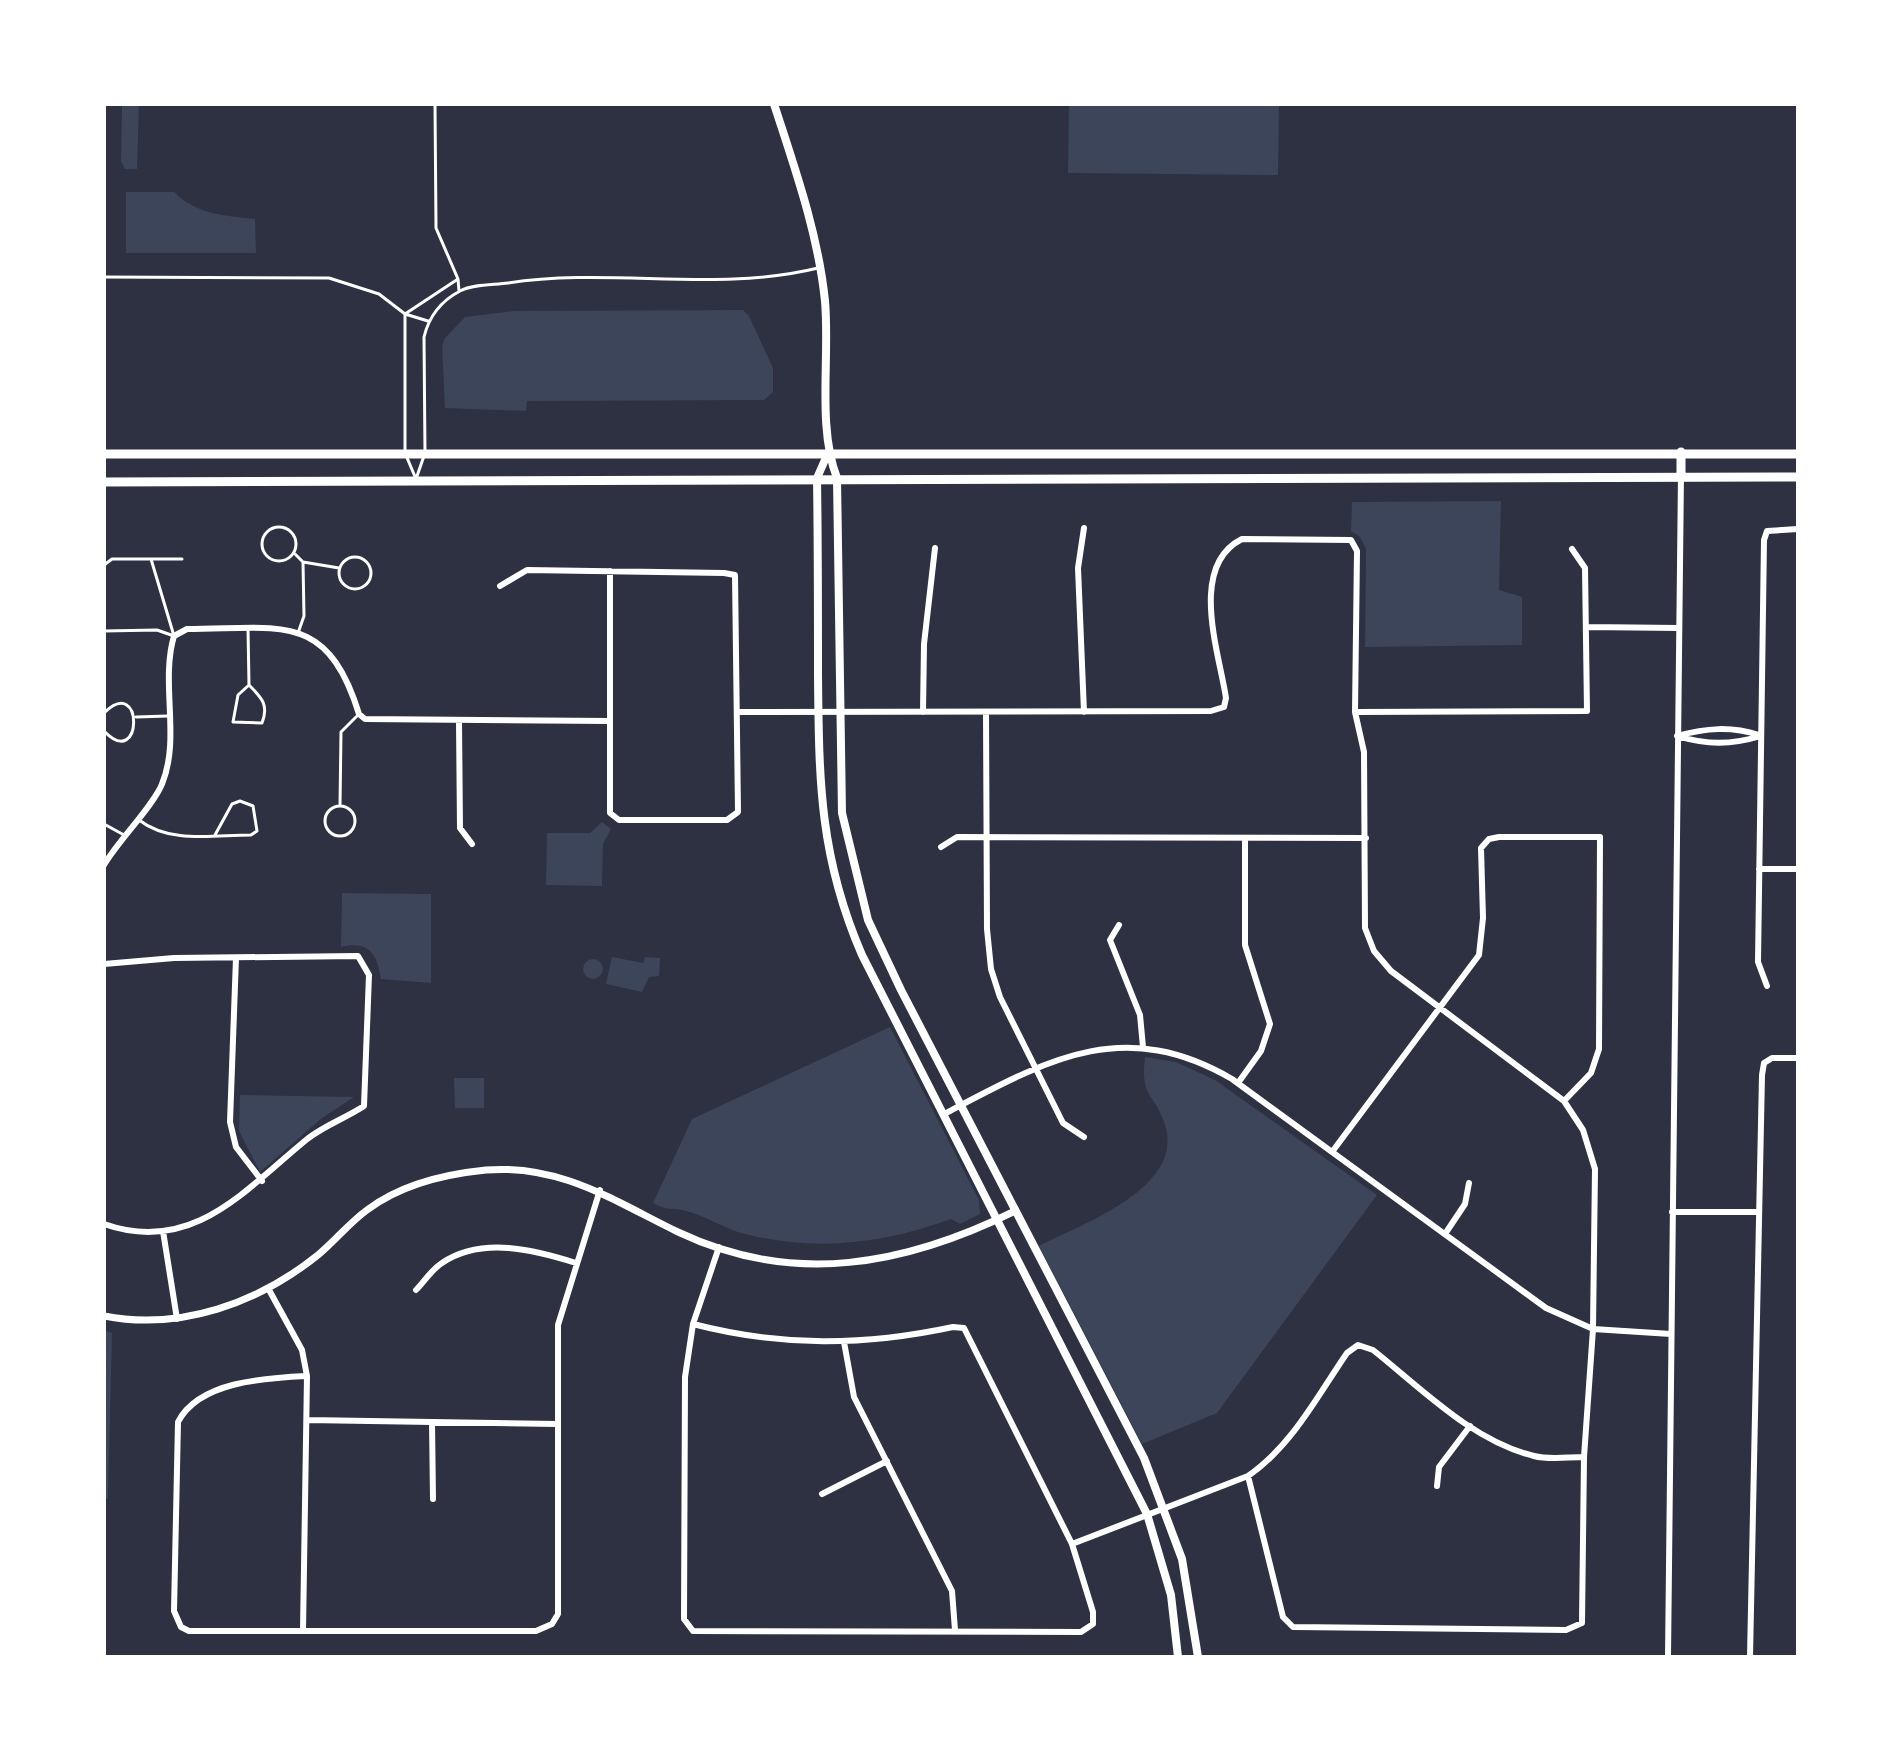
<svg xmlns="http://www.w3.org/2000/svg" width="1902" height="1761" font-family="Arial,sans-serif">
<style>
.green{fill:#3c4559}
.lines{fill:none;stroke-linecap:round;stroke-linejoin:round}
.service{stroke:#fff;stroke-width:3}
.minor{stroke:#fff;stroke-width:6}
.tertiary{stroke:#fff;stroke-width:7}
.secondary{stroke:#fff;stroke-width:8}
.primary{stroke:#fff;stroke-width:9}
</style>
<rect width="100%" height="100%" fill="#2d3142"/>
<path class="green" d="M 122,104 L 139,104 L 137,169 L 125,169 L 121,161 Z
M 1069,104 L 1279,104 L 1278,175 L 1068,173 Z
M 126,192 L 174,192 C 196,214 225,216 255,219 L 256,253 L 126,253 Z
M 743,310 L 749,316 L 773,368 L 773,392 L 764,400 L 527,401 L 526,411 L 445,408 L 442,346 L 445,338 L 465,317 L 513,311 Z
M 1501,501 L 1499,590 L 1522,597 L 1522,645 L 1365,647 L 1366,549 L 1360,537 L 1351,531 L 1352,502 Z
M 602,822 L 611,829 L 603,844 L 602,886 L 546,885 L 547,833 L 590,833 Z
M 342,893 L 431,894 L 431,983 L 381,979 C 377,954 369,940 341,947 Z
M 612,957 L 643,963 L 645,957 L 660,958 L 659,976 L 649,977 L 642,992 L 606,984 Z
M583 969a10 10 0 1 1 20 0a10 10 0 1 1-20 0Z
M 890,1027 L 979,1200 L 980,1214 L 960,1224 L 951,1219 C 883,1244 815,1252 745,1234 C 724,1229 703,1214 682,1210 C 670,1208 665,1210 653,1203 L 692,1119 Z
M 1145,1057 L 1176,1062 L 1215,1080 L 1377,1195 L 1217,1413 L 1142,1444 L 1039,1246 C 1082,1224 1185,1188 1165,1125 C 1154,1091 1140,1099 1145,1057 Z
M 454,1078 L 484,1078 L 484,1108 L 455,1108 Z
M 240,1095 L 354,1097 L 321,1119 L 260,1172 L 239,1131 Z
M 104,1330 L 112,1333 L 108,1499 L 104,1499 Z"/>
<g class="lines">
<path class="service" d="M 435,104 L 436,228 L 458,279 L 459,291
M 104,277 L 329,278 L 379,294 L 405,314 L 428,321
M 416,479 L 425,453 L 424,337 C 429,316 441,301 460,291 C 473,284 494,285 508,283 C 610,267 717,293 818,268
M 416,479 L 405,453 L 405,314 L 458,279
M262 544a17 17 0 1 1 34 0a17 17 0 1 1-34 0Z
M 295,554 L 303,562 L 304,616 L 298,633
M339 573a16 16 0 1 1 32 0a16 16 0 1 1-32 0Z
M 151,559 L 174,636
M 303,562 L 339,568
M 104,565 L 112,559 L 182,559
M 248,629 L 249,685 C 262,698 269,705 262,723 L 233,722 L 238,695 L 249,685
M 104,631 L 157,630 L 174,636
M 104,713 C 144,673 143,772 104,731
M 136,717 L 168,716
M325 821a15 15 0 1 1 30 0a15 15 0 1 1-30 0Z
M 340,806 L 341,732 L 359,714
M 139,820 C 170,844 213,835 251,835 L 257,831 L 253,806 L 240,801 L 232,804 L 215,835
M 104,824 L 124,835"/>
<path class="minor" d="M 1084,528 L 1078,568 L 1084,712
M 500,586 L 527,570 L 724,573 L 735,575 L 738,812 L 727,820 L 619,820 L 610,813 L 610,571
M 1588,627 L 1678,628
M 737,712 L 1211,711 L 1224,707 L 1226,698 C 1219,652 1188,566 1242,539 L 1351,540 L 1357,551 L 1355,712 L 1364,752 L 1365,928 L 1374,951 L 1391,971 L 1564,1101
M 923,712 L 924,644 L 935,548
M 986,712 L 987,929 L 991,969 L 1000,997 L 1063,1123 L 1084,1137
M 1355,712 L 1587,711 L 1585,568 L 1572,549
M 459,722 L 460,828 L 472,844
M 1677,736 C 1707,745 1731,745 1761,736
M 1677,736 C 1706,728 1731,726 1759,735
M 941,847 L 957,837 L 1366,838
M 104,865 C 118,841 154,805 162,784 C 181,738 160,683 174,636 L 187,629 C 279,629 327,610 359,714 L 365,719 L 610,721
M 1759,869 L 1798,869
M 1119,925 L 1110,940 L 1140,1015 L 1143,1047
M 236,958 L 230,1122 L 236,1147 L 262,1181
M 104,964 L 174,958 L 358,956 L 369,975 L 364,1106 C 346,1118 323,1126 306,1140 C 245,1190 192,1255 104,1224
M 1767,986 L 1758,962 L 1764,540 L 1767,531 L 1798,529
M 1238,1083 L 1261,1051 L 1270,1024 L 1245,945 L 1245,838
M 944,1114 C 1045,1061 1122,1015 1232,1079 L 1546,1308 L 1593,1329 L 1671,1334
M 1672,1212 L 1759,1212
M 163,1231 L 177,1319
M 1445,1234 L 1465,1204 L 1469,1183
M 268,1288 L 302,1350 L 307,1376 L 303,1631
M 416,1290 C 424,1282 432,1269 442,1263 C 482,1236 535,1250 576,1263
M 693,1324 C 782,1347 864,1346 953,1327 L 964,1328 L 1072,1544 L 1093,1612 L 1093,1624 L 1081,1632 L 693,1631 L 684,1619 L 685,1377 L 693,1324 L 719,1247
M 844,1342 L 854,1397 L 952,1591 L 955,1630
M 307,1376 C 266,1378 199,1381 178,1422 L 174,1611 L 181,1627 L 189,1631 L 536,1631 L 552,1624 L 558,1614 L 558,1325 L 600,1190
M 307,1420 L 557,1424
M 432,1422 L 433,1499
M 1248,1476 L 1283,1617 L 1293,1627 L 1566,1630 L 1582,1623 L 1584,1457 L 1593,1329 L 1595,1169 L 1583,1130 L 1564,1101 L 1591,1073 L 1599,1049 L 1600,837 L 1499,837 L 1489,839 L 1481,848 L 1483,918 L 1479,955 L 1332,1152
M 1437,1486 L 1439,1467 L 1470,1426
M 822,1494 L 887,1461
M 1072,1544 L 1248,1476 C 1292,1446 1318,1395 1347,1353 L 1358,1345 L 1373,1350 C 1421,1388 1472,1441 1534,1456 C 1549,1460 1568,1457 1584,1457
M 1668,1657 L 1681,474
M 1750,1657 L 1762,1075 L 1764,1063 L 1772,1058 L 1798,1058"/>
<path class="tertiary" d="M 104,1316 C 181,1331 258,1303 318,1255 C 335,1241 349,1223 367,1210 C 400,1185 446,1174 486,1170 C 561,1164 614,1201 678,1232 C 794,1287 906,1265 1015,1211"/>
<path class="secondary" d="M 774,104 C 795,169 818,233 825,301 C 830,357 817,427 837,478 L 842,813 L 868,920 L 901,990 L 1144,1458 L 1182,1559 L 1198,1657
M 828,453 L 817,478 C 818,543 818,608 818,674 C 819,779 819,856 862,955 L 1147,1514 L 1171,1595 L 1178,1657"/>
<path class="primary" d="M 1681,452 L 1681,474
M 104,454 L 1798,454
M 104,482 L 1798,477"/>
</g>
<rect width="1902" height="1761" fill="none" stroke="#ffffff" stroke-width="212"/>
</svg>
